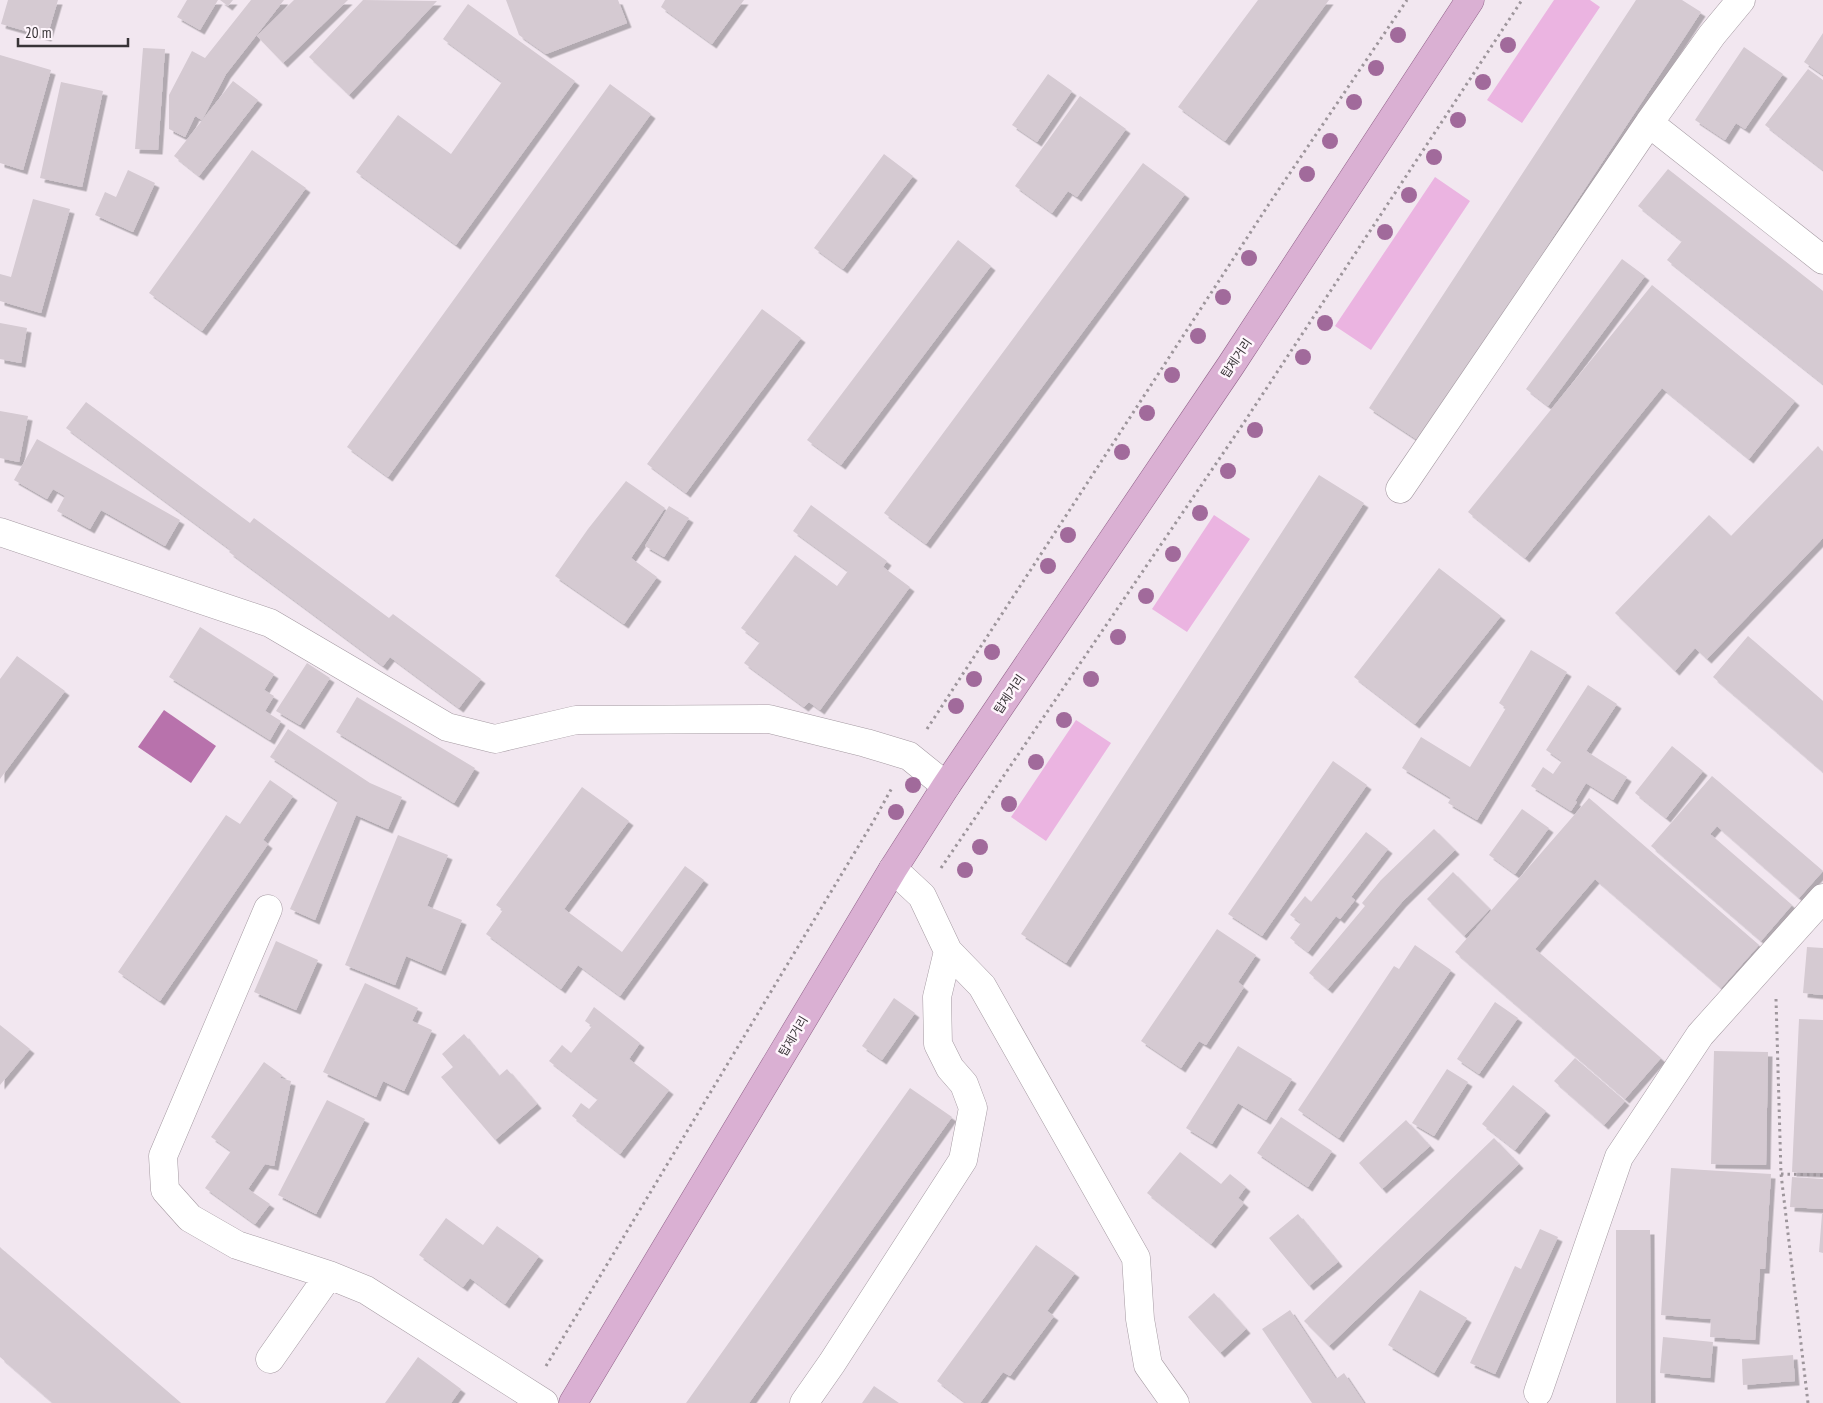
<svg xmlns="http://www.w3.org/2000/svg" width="1823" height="1403" font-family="'PT Sans Narrow','Noto Sans KR',sans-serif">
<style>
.green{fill:#ebb4e1}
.water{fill:#b872ac}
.building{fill:#d5cad2;filter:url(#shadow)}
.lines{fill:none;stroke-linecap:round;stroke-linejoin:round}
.minor-casing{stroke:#a59aa2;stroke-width:29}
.major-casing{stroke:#916389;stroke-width:29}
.path{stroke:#9d959b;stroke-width:3;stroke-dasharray:2.5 4;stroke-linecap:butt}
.minor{stroke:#fff;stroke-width:28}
.major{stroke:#dab0d3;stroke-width:28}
.tree{fill:#a16a9b}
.labels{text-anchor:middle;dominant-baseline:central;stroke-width:5;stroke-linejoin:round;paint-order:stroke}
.street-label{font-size:12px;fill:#383437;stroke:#fef5fc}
</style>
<defs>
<filter id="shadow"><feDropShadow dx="4.5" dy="4.5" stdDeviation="0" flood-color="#0004"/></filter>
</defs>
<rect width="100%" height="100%" fill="#f2e7f0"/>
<path class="green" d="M 1554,0 L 1590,0 L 1600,7 L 1522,123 L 1487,100 Z
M 1435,177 L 1470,201 L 1371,350 L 1335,326 Z
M 1214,515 L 1250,539 L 1187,632 L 1152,609 Z
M 1076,720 L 1111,743 L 1046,841 L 1011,817 Z"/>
<path class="water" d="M 164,710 L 216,746 L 191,783 L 138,747 Z"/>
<path class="building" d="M 8,0 L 58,0 L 47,37 L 1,24 Z
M 187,0 L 218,0 L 200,30 L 177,17 Z
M 220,0 L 233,0 L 228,6 Z
M 251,0 L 284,0 L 226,74 L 202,120 L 195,116 L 185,137 L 169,129 L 169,95 L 192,51 L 205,58 Z
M 294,0 L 348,0 L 283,63 L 257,36 Z
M 363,0 L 437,1 L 349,95 L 309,57 Z
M 506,0 L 618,0 L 627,23 L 546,54 L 519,35 Z
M 665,0 L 744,0 L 712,44 L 661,7 Z
M 1258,0 L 1329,0 L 1225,141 L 1178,107 Z
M 1636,0 L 1682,0 L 1701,12 L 1419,441 L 1369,408 Z
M 468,4 L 575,81 L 456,245 L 356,172 L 398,115 L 451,154 L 502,82 L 443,39 Z
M 1823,33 L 1823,75 L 1804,62 Z
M 1744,47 L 1783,74 L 1745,129 L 1736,123 L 1725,140 L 1695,120 Z
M 143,48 L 165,49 L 158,150 L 135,149 Z
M 0,55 L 51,70 L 23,170 L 0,163 Z
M 1808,69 L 1823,80 L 1823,170 L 1765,125 Z
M 1048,74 L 1072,91 L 1037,142 L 1012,125 Z
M 233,81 L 258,100 L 199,176 L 174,156 Z
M 61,82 L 103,91 L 82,187 L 40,178 Z
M 610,84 L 651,114 L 388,477 L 347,447 Z
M 1080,96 L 1126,129 L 1077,197 L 1068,191 L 1052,213 L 1015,186 Z
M 252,150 L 306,188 L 202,331 L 149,293 Z
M 884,154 L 913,176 L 843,269 L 814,248 Z
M 1143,163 L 1185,194 L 926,544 L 884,513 Z
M 1668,169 L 1823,291 L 1823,384 L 1667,260 L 1682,241 L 1638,206 Z
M 128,170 L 155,183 L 133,232 L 95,215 L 105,192 L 116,197 Z
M 33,199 L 70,209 L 41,313 L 0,301 L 0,274 L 11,277 Z
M 958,240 L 991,266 L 841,465 L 807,440 Z
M 1622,259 L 1645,276 L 1548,406 L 1526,389 Z
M 1652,285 L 1795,401 L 1749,459 L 1662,388 L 1525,558 L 1468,512 Z
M 762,309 L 801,338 L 686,493 L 647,464 Z
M 0,323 L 27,328 L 21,363 L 0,359 Z
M 86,402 L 250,523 L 254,518 L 389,618 L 393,614 L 481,679 L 459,708 L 390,657 L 383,666 L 229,552 L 231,550 L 66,428 Z
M 0,411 L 28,416 L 19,462 L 0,458 Z
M 37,439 L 180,520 L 165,546 L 101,510 L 90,529 L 57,511 L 65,496 L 53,489 L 47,499 L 14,480 Z
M 1818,446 L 1823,452 L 1823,538 L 1707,659 L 1695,648 L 1675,671 L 1615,613 L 1709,515 L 1731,536 Z
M 1319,475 L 1364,503 L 1066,963 L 1021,934 Z
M 626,481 L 665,508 L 631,558 L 657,577 L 624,624 L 555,576 L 588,529 Z
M 811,505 L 887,561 L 883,567 L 910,587 L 820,710 L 809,702 L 804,707 L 744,663 L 760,642 L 741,628 L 795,555 L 837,586 L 848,571 L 793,531 Z
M 669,506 L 689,518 L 664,557 L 645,546 Z
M 1439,568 L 1501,616 L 1415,724 L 1354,677 Z
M 200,627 L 274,674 L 264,690 L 274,696 L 265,711 L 281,721 L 270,740 L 169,677 Z
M 1748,636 L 1823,701 L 1823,772 L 1713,677 Z
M 1531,650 L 1567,672 L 1477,820 L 1448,803 L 1451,798 L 1402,768 L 1421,737 L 1470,767 L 1506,708 L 1499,703 Z
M 17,656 L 65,691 L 0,779 L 0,679 Z
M 307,663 L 330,678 L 300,725 L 276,711 Z
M 1588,685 L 1617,704 L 1586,751 L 1627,777 L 1613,800 L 1586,783 L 1575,801 L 1577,802 L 1571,811 L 1531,786 L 1543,767 L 1553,774 L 1562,761 L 1546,750 Z
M 357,697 L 475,768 L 454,803 L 336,732 Z
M 288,729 L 370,783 L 402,797 L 388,829 L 356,815 L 315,920 L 290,909 L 338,801 L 270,757 Z
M 1672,746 L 1703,771 L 1666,818 L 1635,793 Z
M 1333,761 L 1367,785 L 1262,936 L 1228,914 Z
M 1712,776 L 1823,871 L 1799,898 L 1717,826 L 1710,834 L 1792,905 L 1761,941 L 1651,846 Z
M 270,780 L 293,796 L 263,840 L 268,844 L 160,1001 L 118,972 L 226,815 L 240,824 Z
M 582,787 L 629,821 L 564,909 L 622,952 L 685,866 L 704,880 L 620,996 L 578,965 L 561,989 L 486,934 L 503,910 L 496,905 Z
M 1589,798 L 1759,945 L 1721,988 L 1595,879 L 1535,949 L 1661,1058 L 1625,1099 L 1455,952 Z
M 1522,809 L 1549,828 L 1515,874 L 1489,855 Z
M 1434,829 L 1455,850 L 1402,902 L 1328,989 L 1309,973 L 1365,906 L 1362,903 L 1381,880 Z
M 1366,832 L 1388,849 L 1351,897 L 1355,900 L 1340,919 L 1336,916 L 1308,952 L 1290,938 L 1301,923 L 1290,915 L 1305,896 L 1311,902 Z
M 398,835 L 448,855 L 427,906 L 462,920 L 441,971 L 406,956 L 395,985 L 345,965 Z
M 1453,872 L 1490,909 L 1464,936 L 1427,899 Z
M 1217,929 L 1256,955 L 1238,982 L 1244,987 L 1206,1045 L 1199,1041 L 1181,1068 L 1141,1041 Z
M 276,941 L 318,960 L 296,1010 L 254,992 Z
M 1415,945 L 1451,970 L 1339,1138 L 1298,1110 L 1394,966 L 1399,969 Z
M 1807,947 L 1823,948 L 1823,995 L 1803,993 Z
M 365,983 L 418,1008 L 412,1021 L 432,1030 L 404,1091 L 383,1081 L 376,1097 L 323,1072 Z
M 894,998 L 915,1013 L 882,1060 L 862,1046 Z
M 1495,1002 L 1518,1018 L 1479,1074 L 1457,1059 Z
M 594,1007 L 640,1043 L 629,1059 L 669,1090 L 620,1154 L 572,1116 L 581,1103 L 589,1109 L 598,1099 L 549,1061 L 562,1045 L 571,1053 L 592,1026 L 585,1021 Z
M 1799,1019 L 1823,1020 L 1823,1173 L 1792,1172 Z
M 0,1025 L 30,1049 L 0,1085 Z
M 464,1034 L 499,1076 L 507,1069 L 537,1104 L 495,1140 L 441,1077 L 453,1067 L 442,1054 Z
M 1238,1046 L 1292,1079 L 1266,1120 L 1238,1103 L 1212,1144 L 1186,1128 Z
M 1714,1051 L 1768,1052 L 1766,1165 L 1711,1164 Z
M 1575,1058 L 1625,1101 L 1604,1125 L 1554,1081 Z
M 264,1062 L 282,1075 L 280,1078 L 291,1081 L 274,1166 L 265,1164 L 248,1189 L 270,1204 L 255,1224 L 205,1188 L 231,1151 L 211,1137 Z
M 1447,1069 L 1468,1082 L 1434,1136 L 1412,1123 Z
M 1513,1085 L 1546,1111 L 1515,1150 L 1482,1124 Z
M 910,1088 L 952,1117 L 749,1403 L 686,1403 Z
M 327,1100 L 365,1119 L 316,1214 L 278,1195 Z
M 1281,1117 L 1332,1151 L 1308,1187 L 1257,1153 Z
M 1406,1120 L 1430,1146 L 1382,1189 L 1359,1163 Z
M 1494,1138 L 1519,1164 L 1329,1346 L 1304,1321 Z
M 1180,1152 L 1221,1184 L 1230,1174 L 1246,1187 L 1238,1198 L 1244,1203 L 1211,1244 L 1147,1193 Z
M 1671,1168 L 1771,1174 L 1765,1269 L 1760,1269 L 1755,1340 L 1710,1337 L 1711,1319 L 1661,1315 Z
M 1792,1177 L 1823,1179 L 1823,1209 L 1790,1207 Z
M 1298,1214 L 1338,1262 L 1309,1286 L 1269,1238 Z
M 1822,1214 L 1823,1214 L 1823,1253 L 1819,1252 Z
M 446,1218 L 483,1245 L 497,1226 L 539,1256 L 505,1304 L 470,1278 L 463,1287 L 419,1255 Z
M 1540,1229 L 1558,1237 L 1495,1374 L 1470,1363 L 1515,1266 L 1521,1269 Z
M 1616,1230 L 1650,1230 L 1651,1403 L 1616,1403 Z
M 1036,1245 L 1075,1273 L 1047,1311 L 1054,1316 L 1010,1376 L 1003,1372 L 980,1403 L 966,1403 L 937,1381 Z
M 0,1247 L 2,1249 L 181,1403 L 53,1403 L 0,1357 Z
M 1420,1290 L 1467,1318 L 1434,1373 L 1388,1345 Z
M 1214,1293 L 1246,1329 L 1220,1353 L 1188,1317 Z
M 1290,1310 L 1336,1379 L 1344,1373 L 1364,1403 L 1312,1403 L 1262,1329 Z
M 1663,1337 L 1713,1342 L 1710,1378 L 1660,1373 Z
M 1793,1355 L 1795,1381 L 1743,1385 L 1742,1359 Z
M 418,1357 L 461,1389 L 451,1403 L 385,1403 Z
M 874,1386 L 899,1403 L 862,1403 Z"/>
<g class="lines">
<defs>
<path id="minor" d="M 1649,123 L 1823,260
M 1400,489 L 1649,123 L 1712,35 L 1741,0
M 0,532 L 270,623 L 447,727 L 495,739 L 576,720 L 769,719 L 866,743 L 909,756 L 946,786
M 893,869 L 922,896 L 948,951 L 982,986 L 1136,1258 L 1140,1319 L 1148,1365 L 1175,1403
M 268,909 L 163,1156 L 165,1190 L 190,1218 L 237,1245 L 329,1275 L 366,1290 L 544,1403
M 270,1359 L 329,1275
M 1538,1392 L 1619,1157 L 1700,1035 L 1823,898
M 804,1403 L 832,1363 L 963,1160 L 973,1108 L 964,1084 L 950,1068 L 938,1044 L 937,997 L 948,951"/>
<path id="major" d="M 573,1403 L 893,869 L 946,786 L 1231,365 L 1470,0"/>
</defs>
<use href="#minor" class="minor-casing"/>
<use href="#major" class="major-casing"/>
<path class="path" d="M 927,729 L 1269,204 L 1407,0
M 941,868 L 1243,424 L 1522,0
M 1776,999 L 1781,1174 L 1808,1403
M 1781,1174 L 1823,1175
M 546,1366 L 873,822 L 893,786"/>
<use href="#minor" class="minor"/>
<use href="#major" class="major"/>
</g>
<g class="tree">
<circle cx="1398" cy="35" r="8"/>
<circle cx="1508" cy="45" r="8"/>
<circle cx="1376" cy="68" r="8"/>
<circle cx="1483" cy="82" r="8"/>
<circle cx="1354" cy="102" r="8"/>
<circle cx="1458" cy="120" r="8"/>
<circle cx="1330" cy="141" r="8"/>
<circle cx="1434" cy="157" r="8"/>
<circle cx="1307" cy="174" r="8"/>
<circle cx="1409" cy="195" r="8"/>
<circle cx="1385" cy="232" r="8"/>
<circle cx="1249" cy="258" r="8"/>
<circle cx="1223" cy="297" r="8"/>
<circle cx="1325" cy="323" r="8"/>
<circle cx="1198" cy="336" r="8"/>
<circle cx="1303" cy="357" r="8"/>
<circle cx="1172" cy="375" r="8"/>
<circle cx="1147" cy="413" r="8"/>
<circle cx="1255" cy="430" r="8"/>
<circle cx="1122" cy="452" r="8"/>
<circle cx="1228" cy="471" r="8"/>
<circle cx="1200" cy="513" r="8"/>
<circle cx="1068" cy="535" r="8"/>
<circle cx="1173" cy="554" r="8"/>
<circle cx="1048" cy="566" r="8"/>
<circle cx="1146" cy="596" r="8"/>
<circle cx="1118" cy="637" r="8"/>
<circle cx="992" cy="652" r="8"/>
<circle cx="974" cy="679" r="8"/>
<circle cx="1091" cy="679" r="8"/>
<circle cx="956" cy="706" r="8"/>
<circle cx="1064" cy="720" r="8"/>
<circle cx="1036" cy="762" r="8"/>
<circle cx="913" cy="785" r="8"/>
<circle cx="1009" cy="804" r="8"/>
<circle cx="896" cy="812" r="8"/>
<circle cx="980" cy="847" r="8"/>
<circle cx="965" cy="870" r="8"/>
</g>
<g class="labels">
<g class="street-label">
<text transform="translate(1236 358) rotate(-56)">탑제거리</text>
<text transform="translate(1009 694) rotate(-56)">탑제거리</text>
<text transform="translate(793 1036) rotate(-59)">탑제거리</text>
</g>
</g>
<path d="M18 38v8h110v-8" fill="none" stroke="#383437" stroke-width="2.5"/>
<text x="25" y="38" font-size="15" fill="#383437" stroke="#fef5fc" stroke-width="4" paint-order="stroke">20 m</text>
</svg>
